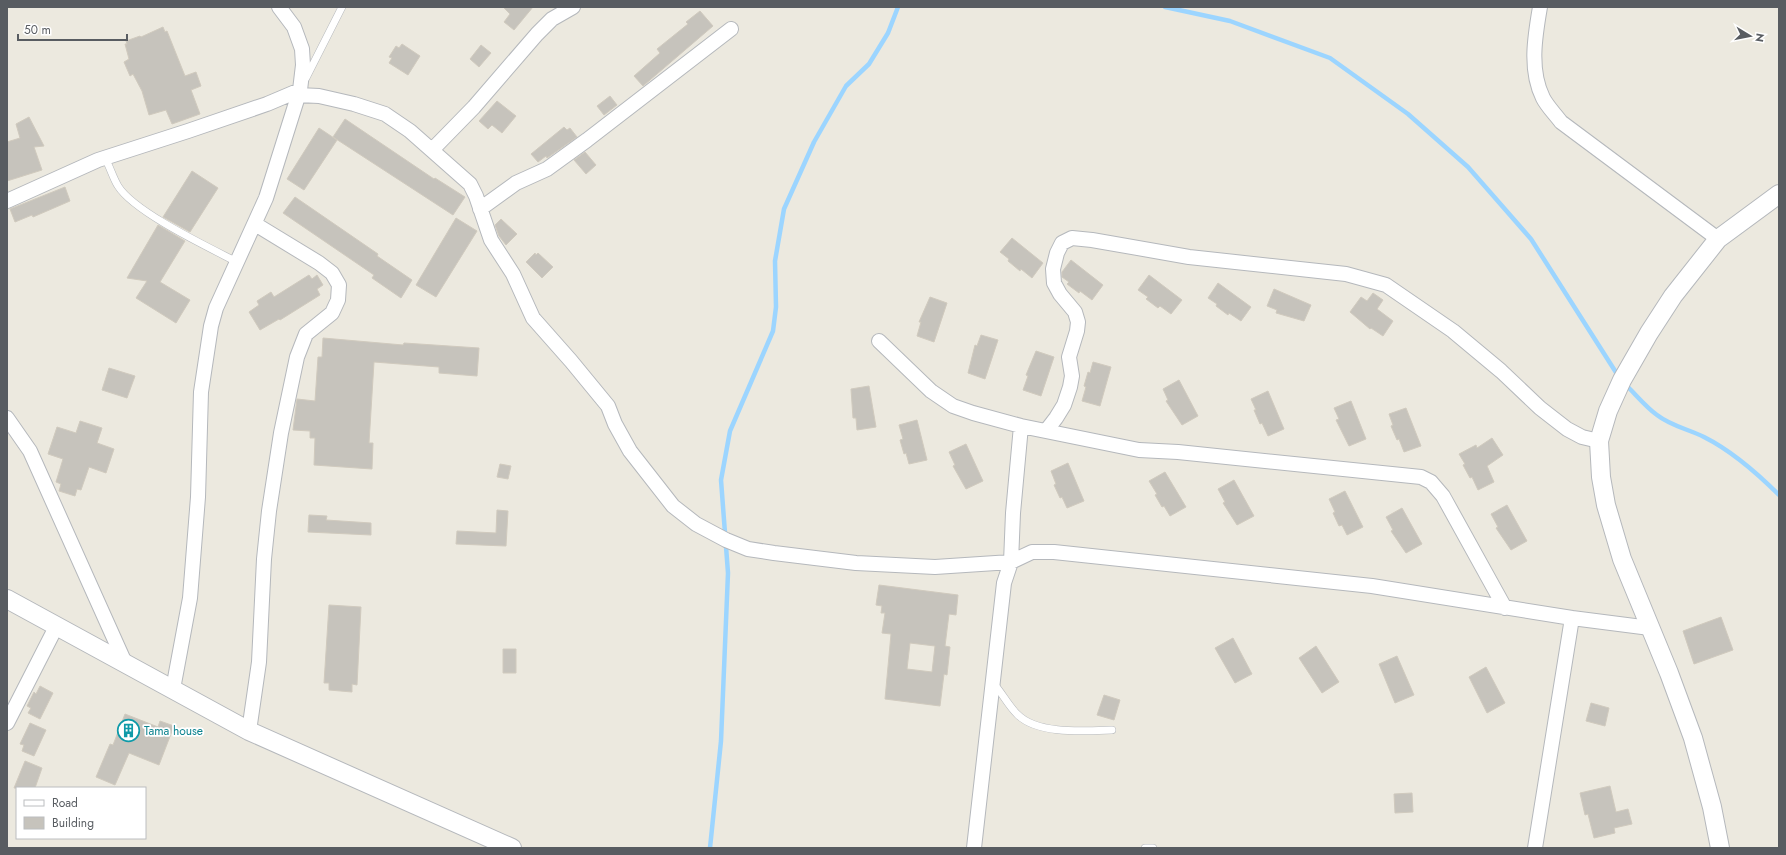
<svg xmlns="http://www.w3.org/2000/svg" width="1786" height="855" font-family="Jost,sans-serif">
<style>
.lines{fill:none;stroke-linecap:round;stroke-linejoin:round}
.stream{stroke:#9cd5ff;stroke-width:4.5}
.building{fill:#c6c3bc;stroke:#d0cabe;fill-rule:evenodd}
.service-casing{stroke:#b5b8bc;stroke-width:8}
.minor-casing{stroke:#b5b8bc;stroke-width:16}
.tertiary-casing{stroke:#b5b8bc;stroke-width:20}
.service{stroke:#fff;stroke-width:7}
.minor{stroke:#fff;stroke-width:14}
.tertiary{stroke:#fff;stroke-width:18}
.labels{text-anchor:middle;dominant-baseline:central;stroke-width:3.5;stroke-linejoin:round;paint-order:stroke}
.culture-label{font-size:12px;fill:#0d838f;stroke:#fff;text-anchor:start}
</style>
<rect width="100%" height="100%" fill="#ece9df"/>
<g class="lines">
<path class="stream" d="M 1165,7 L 1230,21 L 1330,58 L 1408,114 L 1468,167 L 1531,239 L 1617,374
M 1628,387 C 1637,396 1646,407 1657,415 C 1671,426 1688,429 1704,437 C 1732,451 1757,473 1779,495
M 710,848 L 721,741 L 728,573 L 721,480 L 730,431 L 773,331 L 776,307 L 775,261 L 784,209 L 814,142 L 846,86 L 869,64 L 888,33 L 898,7"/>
</g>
<path class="building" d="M 503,7 L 533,7 L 514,30 L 504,22 L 510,14 Z
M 700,11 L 713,26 L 643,86 L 634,76 L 660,53 L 657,49 L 688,24 L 686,22 Z
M 163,27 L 165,32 L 167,31 L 185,76 L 196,72 L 201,86 L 191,90 L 200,114 L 172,124 L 166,110 L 149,115 L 142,91 L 133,74 L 130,76 L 124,62 L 129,59 L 125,44 L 127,44 L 126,41 L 140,36 L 141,37 Z
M 402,44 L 420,56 L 408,75 L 389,63 L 392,58 L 389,57 L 396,46 L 399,48 Z
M 481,45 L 491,53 L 479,67 L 470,59 Z
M 610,96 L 617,105 L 604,115 L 597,106 Z
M 497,101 L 516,116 L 502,133 L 492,125 L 488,129 L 479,121 Z
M 29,117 L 44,146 L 34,147 L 42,170 L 7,181 L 7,142 L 20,138 L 16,124 Z
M 345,119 L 434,179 L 435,178 L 465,197 L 453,215 L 333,137 Z
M 564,127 L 567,130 L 570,128 L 577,137 L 547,158 L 546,156 L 538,162 L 531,154 Z
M 319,128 L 337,140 L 304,190 L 287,179 Z
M 585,152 L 596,165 L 586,174 L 574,160 Z
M 192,171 L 218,188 L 190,232 L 163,217 Z
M 65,187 L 70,201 L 33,217 L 32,215 L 15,222 L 10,209 Z
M 295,197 L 378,254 L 377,256 L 412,280 L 401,298 L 372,278 L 374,275 L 283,213 Z
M 456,218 L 477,231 L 436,297 L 416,285 Z
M 501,219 L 517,234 L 506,245 L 499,236 L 495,225 Z
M 158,225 L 185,241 L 160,282 L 190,300 L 176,323 L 136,298 L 147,281 L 127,278 Z
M 1012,238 L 1043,263 L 1032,278 L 1021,269 L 1020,271 L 1008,261 L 1009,259 L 1000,252 Z
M 535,253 L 536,255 L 538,253 L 553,267 L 542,278 L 526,262 Z
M 1071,260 L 1103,285 L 1092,300 L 1080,291 L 1079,293 L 1067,284 L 1069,282 L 1062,277 L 1062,272 Z
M 309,275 L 312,279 L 317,275 L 323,285 L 317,289 L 320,295 L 280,320 L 279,319 L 260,330 L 249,312 L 259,305 L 257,301 L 271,292 L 274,297 Z
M 1149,275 L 1182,300 L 1171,314 L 1160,306 L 1158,308 L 1146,299 L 1148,297 L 1138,290 Z
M 1218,283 L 1251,307 L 1241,321 L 1229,313 L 1228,315 L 1216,306 L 1217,304 L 1208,298 Z
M 1274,289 L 1311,305 L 1304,321 L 1276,313 L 1277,310 L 1267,306 Z
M 1373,293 L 1383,300 L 1377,309 L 1393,321 L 1383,336 L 1371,328 L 1370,329 L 1350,312 L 1361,297 L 1367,301 Z
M 930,297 L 947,303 L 934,342 L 917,336 L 921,322 L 919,322 Z
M 981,335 L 998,340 L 985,379 L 968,373 L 975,345 L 977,346 Z
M 323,338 L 403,345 L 404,343 L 479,348 L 477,376 L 439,373 L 439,367 L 374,362 L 369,443 L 373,443 L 372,469 L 314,465 L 315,438 L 310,438 L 310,431 L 293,430 L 297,399 L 315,401 L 318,357 L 322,357 Z
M 1036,351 L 1054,357 L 1041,396 L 1023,390 L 1028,376 L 1026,375 Z
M 1093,362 L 1111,367 L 1100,406 L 1082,401 L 1086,387 L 1084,386 L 1088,372 L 1090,373 Z
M 109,368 L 135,376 L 127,398 L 102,390 Z
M 1179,380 L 1198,416 L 1182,425 L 1166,401 L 1168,400 L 1163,389 Z
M 869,386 L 876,427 L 857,430 L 856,418 L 853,418 L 851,389 Z
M 1268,391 L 1284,429 L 1268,436 L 1262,423 L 1260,424 L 1254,410 L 1256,410 L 1251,399 Z
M 1351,401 L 1366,439 L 1349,446 L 1336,420 L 1339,419 L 1334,408 Z
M 1406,408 L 1421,446 L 1404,452 L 1399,439 L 1397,440 L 1391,426 L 1393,425 L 1389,414 Z
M 917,420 L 927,460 L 909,464 L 906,453 L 904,454 L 900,440 L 903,439 L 899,425 Z
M 80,421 L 102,428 L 97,443 L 114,449 L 106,473 L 89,467 L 81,490 L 77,489 L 75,496 L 59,491 L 61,484 L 56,482 L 63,459 L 48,454 L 57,427 L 76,433 Z
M 1492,438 L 1503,455 L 1487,466 L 1494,482 L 1478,490 L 1472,477 L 1470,478 L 1463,465 L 1465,464 L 1459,454 L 1476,445 L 1477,448 Z
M 966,444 L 983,481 L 966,489 L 953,466 L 955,465 L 949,452 Z
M 1068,463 L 1084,501 L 1067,508 L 1062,497 L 1060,498 L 1054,485 L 1056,484 L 1051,471 Z
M 500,464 L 511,466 L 508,479 L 497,477 Z
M 1165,472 L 1186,507 L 1170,516 L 1164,506 L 1162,507 L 1155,495 L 1157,494 L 1149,481 Z
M 1234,480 L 1254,516 L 1237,525 L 1223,503 L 1225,502 L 1218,489 Z
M 1345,491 L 1363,527 L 1347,535 L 1342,525 L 1339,526 L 1333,513 L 1335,512 L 1329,499 Z
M 1507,505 L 1527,541 L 1511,550 L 1496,528 L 1498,527 L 1491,514 Z
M 1402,508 L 1422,544 L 1406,553 L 1391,531 L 1393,530 L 1386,517 Z
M 497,510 L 508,511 L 506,546 L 456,544 L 457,531 L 496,533 Z
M 309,515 L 327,516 L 326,520 L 371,523 L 371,535 L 308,532 Z
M 879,585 L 958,595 L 956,615 L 949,614 L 945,646 L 950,647 L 947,675 L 944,674 L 940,706 L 885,699 L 891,634 L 882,633 L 885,613 L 881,613 L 882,606 L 876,605 ZM 910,643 L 935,646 L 932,672 L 907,669 Z
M 329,605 L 361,607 L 357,685 L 352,684 L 352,692 L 329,690 L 329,683 L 324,683 Z
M 1721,617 L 1733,650 L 1694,664 L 1683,631 Z
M 1233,638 L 1252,674 L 1235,683 L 1215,648 Z
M 1316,646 L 1339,682 L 1322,693 L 1299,658 Z
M 503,649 L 516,649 L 516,673 L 503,673 Z
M 1397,656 L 1414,695 L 1395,703 L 1379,664 Z
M 1486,667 L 1505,703 L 1487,713 L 1469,677 Z
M 40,686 L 53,693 L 40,719 L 28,713 L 31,708 L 27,706 L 34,692 L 36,694 Z
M 1104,695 L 1120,700 L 1114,720 L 1097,715 Z
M 1591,703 L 1609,708 L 1605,726 L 1586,721 Z
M 125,714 L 158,727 L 160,721 L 174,726 L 159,765 L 129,753 L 115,785 L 96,777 L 110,744 L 113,745 Z
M 30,723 L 46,730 L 34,756 L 22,751 L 24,745 L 20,744 Z
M 25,761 L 42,768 L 35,788 L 14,788 Z
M 1610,786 L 1616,812 L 1628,809 L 1632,824 L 1614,828 L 1615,833 L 1594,838 L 1588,814 L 1585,815 L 1580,793 Z
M 1412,793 L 1413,812 L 1395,813 L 1394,794 Z"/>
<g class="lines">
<defs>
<path id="service" d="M 306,78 L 342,7
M 105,158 C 110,167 113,178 118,186 C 134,212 208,247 237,262
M 994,684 C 1002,693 1008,705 1017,714 C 1037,735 1085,731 1112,730
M 1145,848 L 1153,848"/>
<path id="minor" d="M 1540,7 C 1535,36 1529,70 1543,98 C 1547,106 1555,114 1561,122 L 1718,239
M 298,95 L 319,96 L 354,104 L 385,114 L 410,131 L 470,184 L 476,196 L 491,240 L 513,274 L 533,318 L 571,361 L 608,406 L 615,424 L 630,451 L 673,506 L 696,524 L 726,540 L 748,549 L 774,553 L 856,563 L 935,567 L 1011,562 L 1013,513 L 1021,426
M 432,150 L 474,107 L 537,34 L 552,19 L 573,7
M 7,201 L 98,160 L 188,131 L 267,104 L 300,90
M 480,209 L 516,183 L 547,169 L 587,140 L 731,29
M 879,341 L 931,391 L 953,406 L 973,413 L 1021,426 L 1139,450 L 1178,452 L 1421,477 L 1431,482 L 1443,496 L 1505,608
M 7,418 L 30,451 L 126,665
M 1046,431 L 1056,418 L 1064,405 L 1070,387 L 1072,376 L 1069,357 L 1077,331 L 1078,322 L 1075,312 L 1060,294 L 1054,283 L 1053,269 L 1057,253 L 1062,243 L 1072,238 L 1092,240 L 1189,257 L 1346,274 L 1386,285 L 1453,331 L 1501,371 L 1540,408 L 1567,429 L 1582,437 L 1599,441
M 173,689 L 190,598 L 198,497 L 201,392 L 211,326 L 216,308 L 266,198 L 300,90 L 303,65 L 302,49 L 294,27 L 279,7
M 7,723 L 56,627
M 249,731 L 259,662 L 264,559 L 269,511 L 281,433 L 297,357 L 306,334 L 332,313 L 338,300 L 339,285 L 332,273 L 319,263 L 255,224
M 974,848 L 1004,583 L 1011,562 L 1032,552 L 1054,552 L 1372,586 L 1572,618 L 1650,628
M 1535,848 L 1572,618"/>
<path id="tertiary" d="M 7,599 L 249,731 L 512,848
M 1720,848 L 1712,807 L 1693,738 L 1669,673 L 1622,559 L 1606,505 L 1601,477 L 1599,441 L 1608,411 L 1622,380 L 1649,333 L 1673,296 L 1718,239 L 1779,194"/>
</defs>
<use href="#service" class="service-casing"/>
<use href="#minor" class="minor-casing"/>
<use href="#tertiary" class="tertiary-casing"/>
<use href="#service" class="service"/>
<use href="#minor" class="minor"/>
<use href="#tertiary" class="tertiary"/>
</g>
<defs>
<symbol id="building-ring" viewBox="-11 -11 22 22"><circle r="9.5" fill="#fff" stroke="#0f9aa8" stroke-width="1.5"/><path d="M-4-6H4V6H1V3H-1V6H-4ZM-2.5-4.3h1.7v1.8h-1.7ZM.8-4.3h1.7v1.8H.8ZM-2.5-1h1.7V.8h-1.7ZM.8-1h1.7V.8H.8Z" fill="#0f9aa8"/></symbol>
</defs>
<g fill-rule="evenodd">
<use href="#building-ring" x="116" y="718" width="25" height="25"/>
</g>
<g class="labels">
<g class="culture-label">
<text x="144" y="731">Tama house</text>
</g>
</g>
<rect width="1786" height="855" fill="none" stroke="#585c61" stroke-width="16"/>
<rect x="16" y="787" width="130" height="52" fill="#ffffff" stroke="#bcbec0"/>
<rect x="24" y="800" width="20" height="6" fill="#ffffff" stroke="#bcbec0"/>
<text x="52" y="807" font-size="12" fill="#585c61">Road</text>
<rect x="24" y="817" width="20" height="12" fill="#c6c3bc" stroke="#bcbec0"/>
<text x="52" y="827" font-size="12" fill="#585c61">Building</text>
<g transform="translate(1750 36) rotate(100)" stroke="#ffffff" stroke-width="3" paint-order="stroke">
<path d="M0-3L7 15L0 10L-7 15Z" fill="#585c61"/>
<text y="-6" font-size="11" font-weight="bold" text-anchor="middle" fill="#585c61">N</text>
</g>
<path d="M18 34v6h109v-6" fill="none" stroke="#585c61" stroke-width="2"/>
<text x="24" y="34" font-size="12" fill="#585c61" stroke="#ffffff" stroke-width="3" paint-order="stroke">50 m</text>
</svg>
